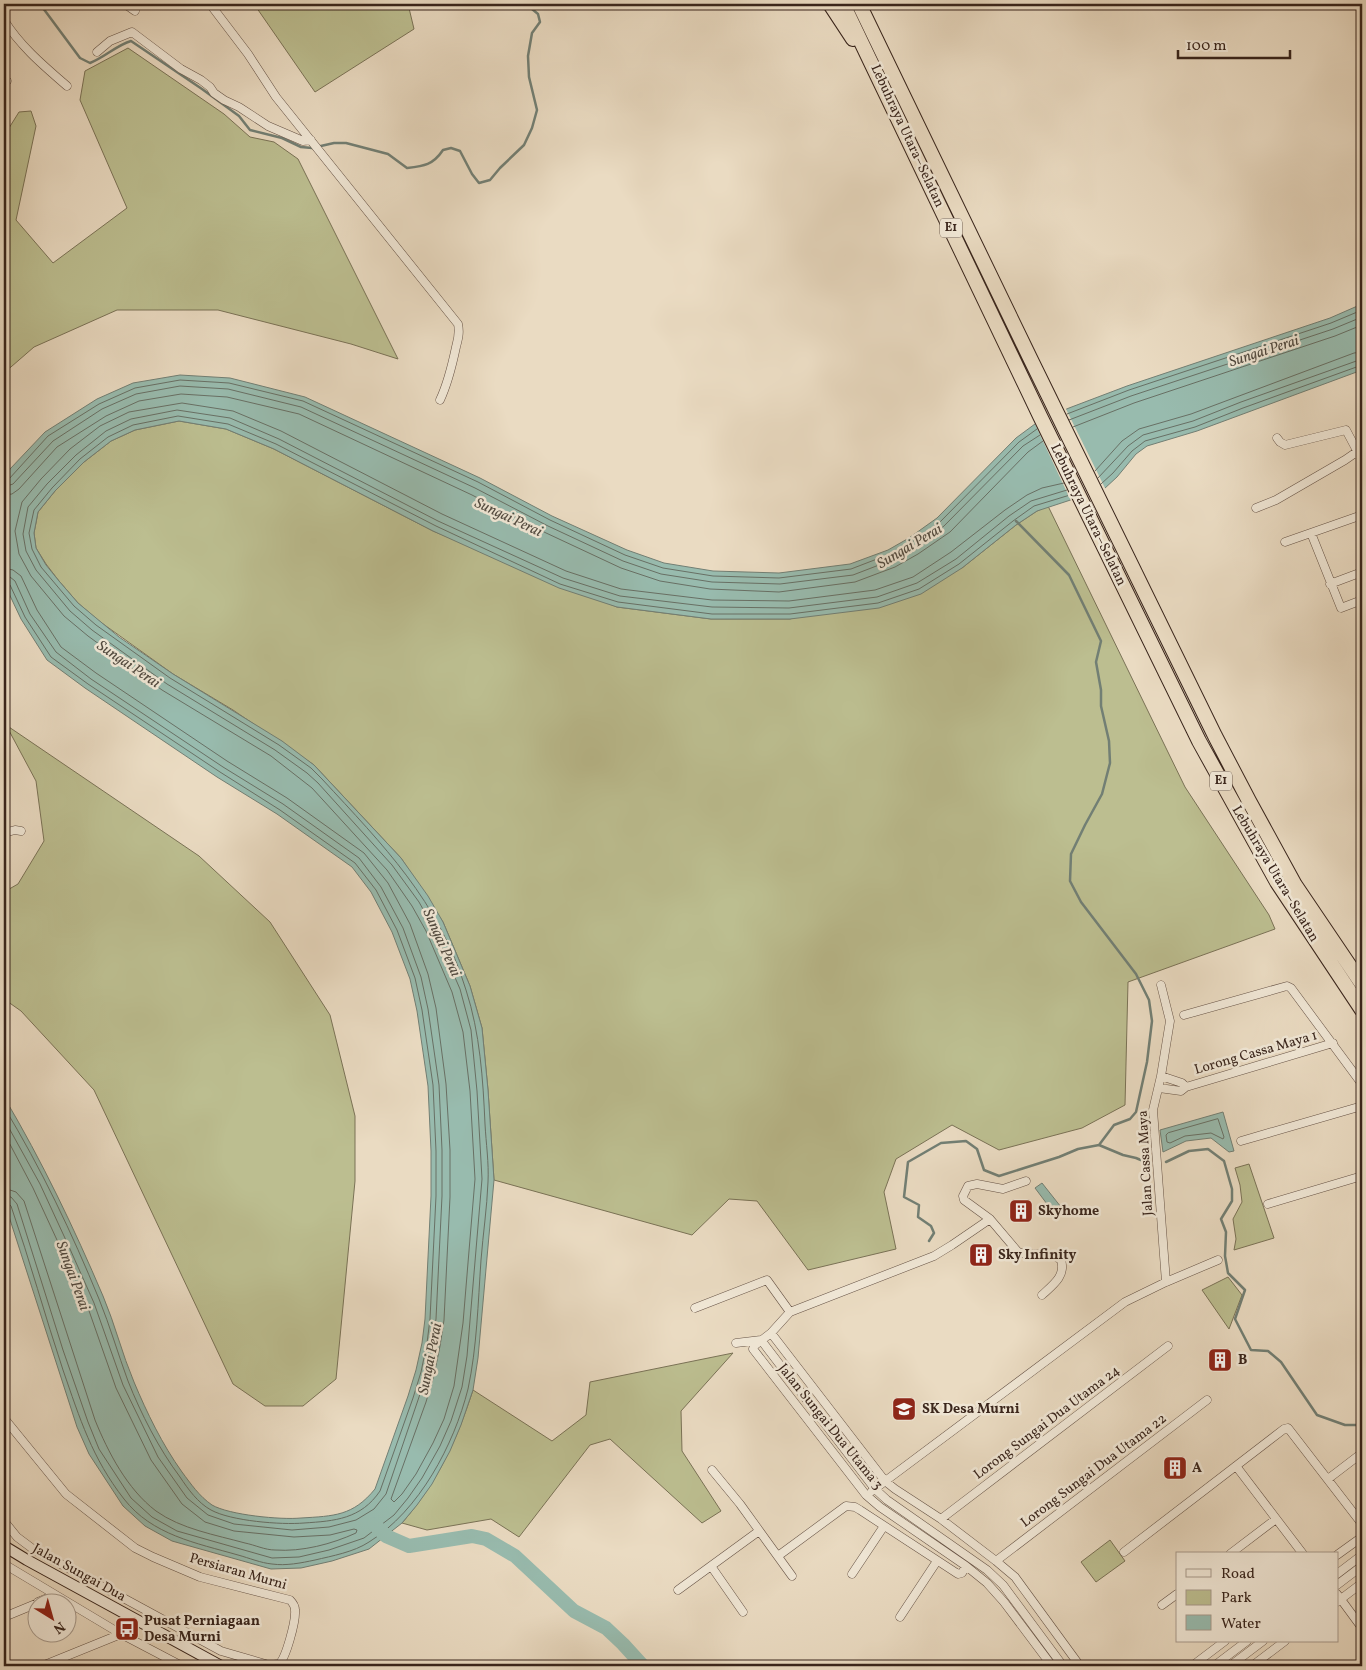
<svg xmlns="http://www.w3.org/2000/svg" width="1366" height="1670" font-family="Vollkorn,serif">
<style>
.green{fill:#bcbe90;stroke:#7a7256}
.water{fill:#98bbae;stroke:#727f74}
.pier{fill:#eadbc2}
.lines{fill:none;stroke-linecap:round;stroke-linejoin:round}
.shore{stroke:#687065;stroke-width:1}
.stream{stroke:#727f74;stroke-width:2.5}
.river{stroke:#98bbae;stroke-width:14}
.street-casing{stroke:#655246;stroke-width:9}
.secondary-casing{stroke:#39251c;stroke-width:12}
.highway-casing{stroke:#39251c;stroke-width:16}
.street{stroke:#f1e8d7;stroke-width:8}
.secondary{stroke:#f1e8d7;stroke-width:10}
.highway{stroke:#eadbc2;stroke-width:14}
.labels{text-anchor:middle;dominant-baseline:central;stroke-width:5;stroke-linejoin:round;paint-order:stroke}
.shield{fill:#f1e8d7;stroke:#706054;stroke-width:1}
.shield-label{font-size:12px;font-weight:bold;fill:#39251c}
.street-label{font-size:14px;fill:#39251c;stroke:#f1e8d7}
.poi-label{font-size:14px;font-weight:bold;fill:#39251c;stroke:#f1e8d7;text-anchor:start}
.water-label{font-size:15px;font-style:italic;fill:#514a40;stroke:#f1e8d7}
</style>
<rect width="100%" height="100%" fill="#eadbc2"/>
<filter id="stains"><feTurbulence type="fractalNoise" baseFrequency=".004" numOctaves="4"/><feColorMatrix values="0 0 0 0 .2 0 0 0 0 .09 0 0 0 0 .02 0 0 0 .5 -.17"/></filter>
<radialGradient id="worn" r=".72"><stop offset=".6" stop-color="#630" stop-opacity="0"/><stop offset="1" stop-color="#630" stop-opacity=".3"/></radialGradient>
<path class="green" d="M 254,4 L 408,4 L 414,29 L 315,92 Z
M 128,48 L 224,114 L 250,137 L 274,142 L 298,159 L 398,359 L 351,344 L 218,310 L 117,310 L 34,347 L 4,373 L 4,136 L 19,112 L 31,111 L 36,126 L 16,220 L 53,263 L 127,208 L 80,100 L 85,71 Z
M 179,421 L 226,429 L 274,449 L 433,531 L 617,607 L 711,619 L 790,619 L 962,568 L 1016,525 L 1037,511 L 1048,506 L 1185,787 L 1269,915 L 1275,929 L 1128,982 L 1125,1105 L 1082,1128 L 999,1150 L 952,1125 L 896,1159 L 884,1192 L 896,1249 L 808,1270 L 757,1201 L 729,1199 L 692,1235 L 494,1180 L 488,1090 L 482,1028 L 470,986 L 443,922 L 401,858 L 314,765 L 233,710 L 173,674 L 99,621 L 78,603 L 59,581 L 46,564 L 36,548 L 34,533 L 38,512 L 55,491 L 84,462 L 111,441 L 135,430 Z
M 6,725 L 199,856 L 270,922 L 330,1015 L 355,1116 L 355,1181 L 336,1379 L 303,1406 L 265,1406 L 233,1384 L 94,1090 L 21,1011 L 4,999 L 4,892 L 18,884 L 44,841 L 36,781 Z
M 1249,1164 L 1274,1238 L 1234,1250 L 1236,1239 L 1233,1219 L 1242,1202 L 1240,1185 L 1235,1168 Z
M 1228,1277 L 1242,1295 L 1229,1329 L 1202,1290 Z
M 733,1353 L 681,1411 L 682,1451 L 721,1511 L 702,1523 L 610,1439 L 590,1445 L 519,1537 L 491,1519 L 427,1530 L 402,1523 C 438,1481 456,1442 473,1390 L 552,1441 L 586,1415 L 590,1382 Z
M 1110,1540 L 1125,1561 L 1096,1582 L 1081,1562 Z"/>
<path class="water" d="M 1362,304 L 1362,370 L 1197,431 L 1147,446 L 1136,454 L 1117,477 L 1104,489 L 1037,511 L 1016,525 L 962,568 L 921,594 L 879,608 L 790,619 L 711,619 L 617,607 L 559,588 L 433,531 L 274,449 L 226,429 L 179,421 L 135,430 L 111,441 L 84,462 L 55,491 L 38,512 L 34,533 L 36,548 L 46,565 L 59,581 L 78,603 L 119,637 L 173,674 L 282,741 L 314,765 L 401,858 L 428,896 L 443,922 L 470,986 L 482,1028 L 488,1090 L 494,1180 L 478,1358 L 473,1390 L 461,1425 L 450,1451 L 432,1484 L 417,1505 L 402,1523 L 369,1549 L 332,1561 L 301,1568 L 271,1569 L 172,1541 L 145,1526 L 123,1506 L 89,1454 L 77,1427 L 4,1201 L 4,1097 C 42,1161 74,1228 103,1296 C 115,1324 122,1354 134,1382 C 147,1413 162,1444 182,1472 C 191,1484 199,1496 212,1505 C 229,1515 281,1520 301,1518 C 334,1516 353,1516 375,1489 L 408,1396 L 416,1370 L 422,1343 L 425,1319 L 431,1196 L 431,1151 L 428,1086 L 417,1011 L 410,979 L 392,932 L 371,892 L 352,867 L 277,814 L 217,777 L 85,688 L 47,660 L 21,619 L 4,583 L 4,479 L 10,469 L 45,432 L 97,399 L 133,383 L 180,375 L 230,378 L 305,397 L 480,478 L 552,516 L 627,550 L 664,563 L 713,571 L 779,573 L 850,564 L 888,550 L 909,538 L 937,518 L 1016,438 L 1039,421 L 1069,408 L 1127,386 L 1330,318 Z
M 1223,1112 L 1234,1151 L 1229,1152 L 1211,1138 L 1186,1141 L 1163,1152 L 1160,1130 Z
M 1042,1183 L 1061,1207 L 1053,1212 L 1035,1188 Z"/>
<path class="pier" d="M 1065,407 L 1106,490 L 1090,499 L 1072,503 L 1034,422 Z"/>
<g class="lines">
<path class="shore" d="M 1067,414 L 1129,390 L 1331,323 L 1362,310
M 1069,420 L 1131,396 L 1333,329 L 1362,317
M 1073,427 L 1134,403 L 1335,336 L 1362,325
M 1095,471 L 1122,441 L 1139,429 L 1191,414 L 1354,353 L 1362,352
M 1098,478 L 1128,446 L 1143,435 L 1193,421 L 1241,402 L 1362,359
M 4,481 L 9,479 L 48,436 L 99,404 L 135,388 L 180,380 L 229,383 L 303,401 L 478,482 L 550,520 L 625,555 L 663,568 L 713,576 L 779,578 L 851,569 L 890,554 L 912,542 L 940,522 L 1019,442 L 1037,429
M 1101,484 L 1113,473 L 1132,451 L 1145,441 L 1195,427 L 1243,408 L 1362,365
M 4,487 L 13,484 L 53,441 L 102,409 L 136,394 L 180,386 L 228,389 L 301,407 L 475,488 L 548,526 L 623,561 L 661,574 L 712,582 L 780,584 L 853,575 L 892,560 L 915,548 L 944,526 L 1023,446 L 1040,435
M 4,495 L 12,494 L 19,489 L 57,447 L 106,416 L 139,401 L 181,394 L 227,397 L 299,414 L 472,495 L 544,532 L 621,568 L 660,581 L 710,589 L 779,592 L 855,582 L 895,567 L 918,554 L 950,532 L 1028,452 L 1043,441
M 4,568 L 13,570 L 21,576 L 37,610 L 61,647 L 96,673 L 227,761 L 287,798 L 364,853 L 388,883 L 410,924 L 428,974 L 436,1008 L 446,1084 L 450,1150 L 450,1197 L 444,1320 L 440,1346 L 434,1375 L 426,1402 L 391,1499 L 394,1502 L 402,1494 L 416,1474 L 433,1443 L 444,1419 L 454,1386 L 463,1323 L 475,1179 L 470,1091 L 463,1032 L 452,992 L 426,931 L 412,906 L 387,870 L 312,788 L 271,756 L 162,690 L 88,636 L 64,616 L 31,576 L 19,554 L 15,531 L 22,502 L 41,479 L 70,449 L 100,426 L 129,412 L 182,403 L 233,411 L 281,431 L 442,514 L 566,571 L 621,589 L 712,600 L 789,601 L 875,590 L 913,577 L 951,552 L 1005,510 L 1027,495 L 1042,488 L 1064,483
M 4,576 L 10,577 L 15,581 L 30,614 L 56,652 L 91,679 L 223,767 L 283,804 L 359,858 L 381,887 L 403,928 L 421,977 L 428,1009 L 439,1085 L 442,1150 L 442,1196 L 436,1319 L 427,1373 L 418,1400 L 386,1494 L 374,1509 L 356,1520 L 329,1527 L 292,1530 L 234,1524 L 208,1515 L 187,1498 L 158,1457 L 123,1385 L 94,1303 L 70,1249 L 40,1184 L 4,1119
M 4,582 L 10,585 L 25,617 L 51,657 L 88,684 L 220,772 L 280,810 L 355,863 L 376,890 L 397,930 L 415,978 L 422,1010 L 433,1085 L 436,1151 L 436,1196 L 430,1319 L 427,1343 L 421,1372 L 413,1398 L 380,1491 C 361,1519 335,1521 304,1523 C 281,1525 231,1521 211,1510 C 198,1503 188,1489 180,1477 C 159,1449 141,1414 128,1381 C 118,1354 110,1326 99,1299 C 72,1233 41,1168 4,1107
M 1218,1119 L 1224,1137 L 1223,1139 L 1211,1133 L 1185,1136 L 1170,1143 L 1167,1142 L 1166,1135 L 1168,1133 Z
M 4,1133 L 33,1188 L 87,1305 L 116,1388 L 151,1460 L 182,1504 L 205,1522 L 234,1531 L 294,1537 L 330,1535 L 354,1529 L 357,1530 L 356,1533 C 332,1544 302,1552 275,1550 C 265,1550 255,1545 245,1543 C 216,1535 181,1529 156,1511 C 127,1489 108,1452 95,1420 L 24,1201 L 16,1192 L 4,1188
M 4,1196 L 11,1197 L 17,1204 L 63,1350 L 88,1422 L 99,1449 L 131,1498 L 152,1517 L 177,1531 L 272,1558 L 299,1557 L 329,1550 L 364,1538 L 394,1515 L 408,1498 L 422,1478 L 440,1446 L 451,1421 L 462,1387 L 467,1356 L 482,1179 L 477,1091 L 471,1030 L 460,989 L 433,927 L 419,902 L 392,865 L 318,783 L 307,773 L 275,750 L 167,684 L 92,630 L 70,611 L 36,570 L 26,551 L 23,534 L 28,507 L 47,484 L 76,455 L 106,431 L 131,419 L 177,410 L 230,418 L 279,439 L 438,521 L 563,578 L 620,596 L 712,607 L 789,608 L 877,597 L 917,583 L 956,559 L 1009,516 L 1031,501 L 1067,490
M 4,1202 L 8,1203 L 11,1206 C 30,1261 45,1316 63,1370 C 80,1419 92,1458 124,1499 C 152,1535 196,1543 238,1555 C 249,1558 261,1563 272,1564 C 286,1566 301,1563 315,1560 C 332,1556 354,1552 369,1542 C 419,1511 454,1445 468,1389 C 477,1347 478,1303 481,1260 C 483,1234 487,1208 488,1182 C 489,1163 486,1143 485,1124 C 483,1079 480,1033 466,990 C 439,901 383,845 322,779 L 311,768 L 279,745 L 170,678 L 96,625 L 74,606 L 41,567 L 32,549 L 29,533 L 34,510 L 52,488 L 80,459 L 108,437 L 133,425 L 178,416 L 228,424 L 276,444 L 436,526 L 560,584 L 618,602 L 712,614 L 790,614 L 878,603 L 919,589 L 959,564 L 1013,521 L 1034,506 L 1070,495"/>
<path class="stream" d="M 40,4 L 80,58 L 90,63 C 105,57 117,45 131,41 L 202,89 L 239,116 L 250,130 L 282,138 L 301,147 L 312,148 L 334,143 L 346,143 L 388,154 L 407,168 C 424,166 433,165 443,150 L 451,148 L 460,151 L 472,174 L 479,183 L 490,180 L 500,168 L 524,145 L 532,128 L 537,110 L 529,77 L 528,56 L 532,33 L 540,22 L 538,14 L 526,4
M 1099,1145 L 1123,1155 L 1136,1158 L 1148,1163
M 1166,1162 L 1189,1151 L 1208,1149 L 1224,1161 L 1232,1189 L 1232,1201 L 1221,1219 L 1226,1232 L 1225,1256 L 1228,1273 L 1245,1290 L 1235,1319 L 1251,1350 L 1268,1351 L 1281,1362 L 1317,1415 L 1345,1425 L 1362,1425
M 929,1241 L 934,1233 L 931,1226 L 918,1217 L 919,1205 L 904,1197 L 908,1162 L 941,1143 L 966,1141 L 977,1149 L 984,1170 L 999,1176 L 1059,1157 L 1078,1149 L 1099,1145 L 1114,1125 L 1130,1119 L 1136,1112 L 1147,1062 L 1152,1021 L 1149,1000 L 1136,974 L 1081,902 L 1070,881 L 1071,854 L 1085,825 L 1102,794 L 1110,763 L 1109,741 L 1101,706 L 1101,690 L 1096,662 L 1101,641 L 1069,575 L 1016,521"/>
<path class="river" d="M 374,1524 L 386,1536 L 409,1546 L 472,1536 L 486,1539 L 515,1556 L 574,1611 L 606,1628 L 623,1644 L 643,1666"/>
<defs>
<path id="street" d="M 125,4 L 135,11
M 210,4 L 248,54 L 276,97 L 458,324 C 460,333 458,339 456,347 C 452,366 448,383 440,400
M 4,20 C 20,46 44,66 67,86
M 97,52 L 110,41 L 132,32 L 181,69 L 201,80 L 210,87 L 214,93 L 224,100 L 239,107 L 268,126 L 303,141 L 311,140
M 4,79 L 7,81
M 1277,438 L 1280,442 L 1285,445 L 1346,430 L 1362,460
M 1256,508 L 1276,500 L 1345,460 L 1358,451
M 1311,533 L 1341,608 L 1362,600
M 1285,542 L 1362,515
M 1330,584 L 1362,572
M 4,833 L 15,830 L 21,831
M 1161,985 L 1170,1021 L 1161,1076 L 1153,1110 L 1166,1282
M 1184,1015 L 1287,986 L 1291,988 L 1362,1084
M 1161,1076 L 1182,1083 L 1186,1087
M 1159,1088 L 1181,1091 L 1186,1087 L 1333,1043
M 1241,1141 L 1362,1106
M 1026,1181 L 1003,1189 L 977,1184 L 968,1186 L 963,1196 L 964,1200 L 990,1219 L 1018,1252 C 1032,1258 1048,1249 1061,1260 C 1066,1276 1053,1285 1042,1295
M 1268,1204 L 1362,1176
M 990,1219 L 952,1245 L 934,1256 L 790,1312 L 771,1333 L 754,1346 L 753,1349 L 866,1495 L 880,1507 L 966,1566 L 987,1583 L 1004,1602 L 1052,1666
M 695,1308 L 767,1280 L 790,1312
M 771,1333 L 885,1481 L 895,1489 L 941,1519 L 996,1561 L 1015,1577 L 1080,1666
M 761,1340 L 875,1489 L 887,1500 L 987,1570 L 1003,1585 L 1063,1666
M 736,1343 L 761,1340
M 4,1418 L 66,1494 L 135,1548 L 153,1557 L 200,1577 L 290,1600 C 293,1603 295,1606 295,1610 C 296,1621 286,1658 279,1664 L 269,1665 L 221,1651 L 33,1549 L 17,1537 L 4,1521
M 1236,1466 L 1303,1554
M 712,1470 L 740,1504 L 792,1576
M 1328,1479 L 1362,1453
M 872,1491 L 1125,1302 L 1166,1282 L 1218,1260
M 941,1519 L 1168,1346
M 1124,1552 L 1284,1429 L 1288,1428 L 1362,1524
M 1230,1554 L 1276,1519
M 1337,1555 L 1362,1537
M 778,1556 L 846,1506 L 855,1507 L 860,1510 L 958,1574 L 962,1573 L 966,1566
M 996,1561 L 1207,1400
M 4,1564 L 121,1634 L 182,1666
M 711,1566 L 743,1612
M 852,1574 L 884,1526
M 1337,1574 L 1362,1555
M 1337,1585 L 1362,1566
M 678,1590 L 759,1531
M 1337,1594 L 1362,1628
M 38,1602 L 55,1595
M 1337,1602 L 1362,1583
M 1162,1605 L 1177,1594
M 4,1617 L 38,1603
M 900,1617 L 937,1561
M 42,1666 L 121,1634
M 1192,1666 L 1225,1641
M 1214,1666 L 1247,1641
M 1230,1666 L 1263,1641
M 1252,1666 L 1285,1641"/>
<path id="secondary" d="M 4,1546 L 27,1560 L 221,1666"/>
<path id="highway" d="M 830,4 L 853,39
M 843,4 L 1040,416 L 1199,741 L 1277,882 L 1362,1010
M 859,4 L 1030,358 L 1215,736 L 1249,801 L 1295,885 L 1362,984"/>
</defs>
<use href="#street" class="street-casing"/>
<use href="#secondary" class="secondary-casing"/>
<use href="#highway" class="highway-casing"/>
<use href="#street" class="street"/>
<use href="#secondary" class="secondary"/>
<use href="#highway" class="highway"/>
</g>
<defs>
<symbol id="building-square" viewBox="-11 -11 22 22"><rect x="-9" y="-9" width="18" height="18" rx="4" fill="#8f2418" stroke="#f1e8d7"/><path d="M-4-6H4V6H1V3H-1V6H-4ZM-2.5-4.3h1.7v1.8h-1.7ZM.8-4.3h1.7v1.8H.8ZM-2.5-1h1.7V.8h-1.7ZM.8-1h1.7V.8H.8Z" fill="#fff"/></symbol>
<symbol id="school-square" viewBox="-11 -11 22 22"><rect x="-9" y="-9" width="18" height="18" rx="4" fill="#8f2418" stroke="#f1e8d7"/><path d="M0-5L7-2L0 1L-7-2ZM-4 1L0 2.5L4 1V4Q0 6-4 4Z" fill="#fff"/></symbol>
<symbol id="bus-square" viewBox="-11 -11 22 22"><rect x="-9" y="-9" width="18" height="18" rx="4" fill="#8f2418" stroke="#f1e8d7"/><path d="M-5-6H5V4H4V6H2V4H-2V6H-4V4H-5ZM-3.5-4V0h7V-4ZM-3.5 1.2v1.5H-2V1.2ZM2 1.2v1.5H3.5V1.2Z" fill="#fff"/></symbol>
</defs>
<g fill-rule="evenodd">
<use href="#building-square" x="1007" y="1197" width="28" height="28"/>
<use href="#building-square" x="967" y="1241" width="28" height="28"/>
<use href="#building-square" x="1206" y="1346" width="28" height="28"/>
<use href="#school-square" x="890" y="1395" width="28" height="28"/>
<use href="#building-square" x="1161" y="1454" width="28" height="28"/>
<use href="#bus-square" x="113" y="1615" width="28" height="28"/>
</g>
<g class="labels">
<g class="shield">
<rect x="940" y="218.5" width="22" height="19" rx="4"/>
<rect x="1210" y="771.5" width="22" height="19" rx="4"/>
</g>
<g class="shield-label">
<text x="951" y="228">E1</text>
<text x="1221" y="781">E1</text>
</g>
<g class="street-label">
<text transform="translate(907 136) rotate(65)">Lebuhraya Utara–Selatan</text>
<text transform="translate(1088 515) rotate(64)">Lebuhraya Utara–Selatan</text>
<text transform="translate(1275 874) rotate(59)">Lebuhraya Utara–Selatan</text>
<text transform="translate(1256 1053) rotate(-16)">Lorong Cassa Maya 1</text>
<text transform="translate(1146 1163) rotate(-93)">Jalan Cassa Maya</text>
<text transform="translate(1047 1423) rotate(-37)">Lorong Sungai Dua Utama 24</text>
<text transform="translate(830 1427) rotate(51)">Jalan Sungai Dua Utama 3</text>
<text transform="translate(1094 1471) rotate(-37)">Lorong Sungai Dua Utama 22</text>
<text transform="translate(238 1572) rotate(16)">Persiaran Murni</text>
<text transform="translate(79 1573) rotate(29)">Jalan Sungai Dua</text>
</g>
<g class="poi-label">
<text x="1038" y="1211">Skyhome</text>
<text x="998" y="1255">Sky Infinity</text>
<text x="1238" y="1360">B</text>
<text x="922" y="1409">SK Desa Murni</text>
<text x="1192" y="1468">A</text>
<text x="144" y="1621">Pusat Perniagaan<tspan x="144" dy="16">Desa Murni</tspan></text>
</g>
<g class="water-label">
<text transform="translate(1264 352) rotate(-18)">Sungai Perai</text>
<text transform="translate(508 518) rotate(25)">Sungai Perai</text>
<text transform="translate(910 547) rotate(-31)">Sungai Perai</text>
<text transform="translate(128 665) rotate(34)">Sungai Perai</text>
<text transform="translate(441 943) rotate(66)">Sungai Perai</text>
<text transform="translate(72 1276) rotate(70)">Sungai Perai</text>
<text transform="translate(431 1359) rotate(-79)">Sungai Perai</text>
</g>
</g>
<rect width="1366" height="1670" fill="none" stroke="#eadbc2" stroke-width="20"/>
<rect x="5" y="5" width="1356" height="1660" fill="none" stroke="#39251c" stroke-width="2.5"/>
<rect x="10" y="10" width="1346" height="1650" fill="none" stroke="#39251c"/>
<rect x="1176" y="1552" width="162" height="90" fill="#f1e8d7" stroke="#a79a8c"/>
<rect x="1186" y="1569" width="25" height="8" fill="#f1e8d7" stroke="#a79a8c"/>
<text x="1221" y="1578" font-size="15" fill="#39251c">Road</text>
<rect x="1186" y="1590" width="25" height="15" fill="#bcbe90" stroke="#a79a8c"/>
<text x="1221" y="1602" font-size="15" fill="#39251c">Park</text>
<rect x="1186" y="1615" width="25" height="15" fill="#98bbae" stroke="#a79a8c"/>
<text x="1221" y="1628" font-size="15" fill="#39251c">Water</text>
<g transform="translate(52 1618) rotate(143)"><circle r="24" fill="#f1e8d7" stroke="#a79a8c"/>
<path d="M0-4L9 19L0 12L-9 19Z" fill="#8f2418"/>
<text y="-8" font-size="14" font-weight="bold" text-anchor="middle" fill="#39251c">N</text>
</g>
<path d="M1178 50v8h112v-8" fill="none" stroke="#39251c" stroke-width="2.5"/>
<text x="1186" y="50" font-size="15" fill="#39251c" stroke="#f1e8d7" stroke-width="4" paint-order="stroke">100 m</text>
<rect width="100%" height="100%" filter="url(#stains)"/>
<rect width="100%" height="100%" fill="url(#worn)"/>
</svg>
